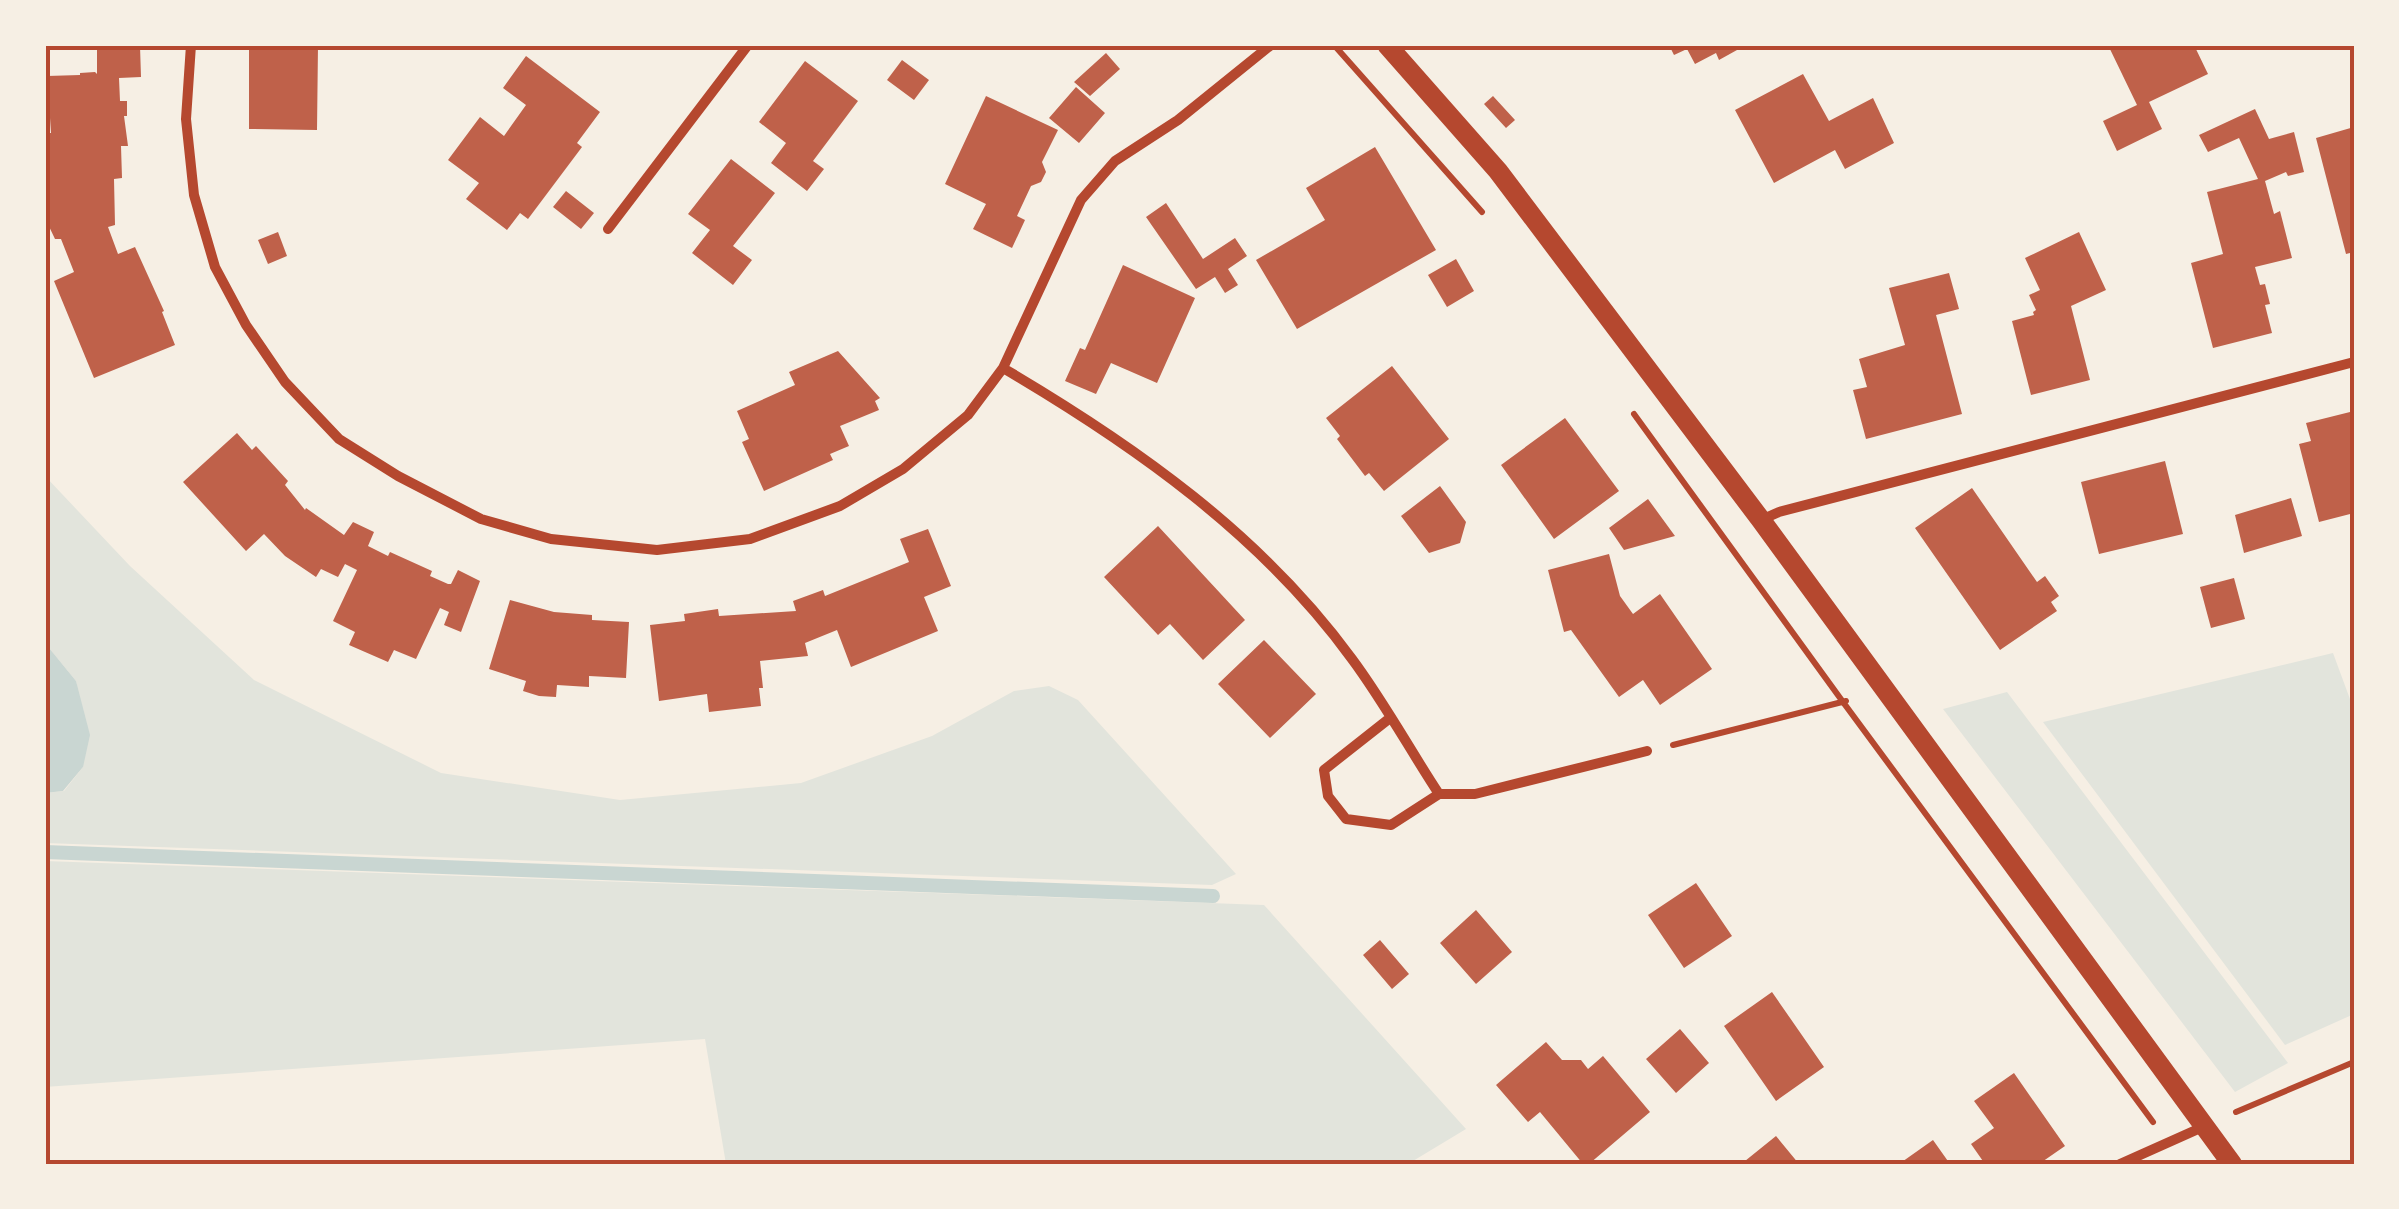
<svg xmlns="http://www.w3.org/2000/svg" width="2399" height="1209" font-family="'Roboto Condensed',sans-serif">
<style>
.green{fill:#e2e4dc}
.water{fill:#c9d6d2}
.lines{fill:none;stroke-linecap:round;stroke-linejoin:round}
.stream{stroke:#c9d6d2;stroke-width:14}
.building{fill:#bf614a}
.path{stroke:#b5482f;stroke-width:6}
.minor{stroke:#b5482f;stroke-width:10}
.secondary{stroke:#b5482f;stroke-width:20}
.neatline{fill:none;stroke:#b5482f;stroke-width:4}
</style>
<rect width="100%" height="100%" fill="#f6efe4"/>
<path class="green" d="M 45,476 L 130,566 L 254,680 L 441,773 L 620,800 L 801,783 L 932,736 L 1014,691 L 1049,686 L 1078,700 L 1236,874 L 1212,885 L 45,843 L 45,793 L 64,791 L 83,767 L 76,681 L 45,643 Z
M 2333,653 L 2354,710 L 2354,1014 L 2285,1045 L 2043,722 Z
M 2007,692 L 2288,1063 L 2235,1092 L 1943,709 Z
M 45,861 L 1264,905 L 1466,1129 L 1408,1164 L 726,1164 L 705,1039 L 45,1087 Z"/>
<path class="water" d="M 45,643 L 76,681 L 90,735 L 83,767 L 63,791 L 45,793 Z"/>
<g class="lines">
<path class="stream" d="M 45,852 L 1213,896"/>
</g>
<path class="building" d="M 249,45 L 318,45 L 317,130 L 249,129 Z
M 1669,45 L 1746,45 L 1719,60 L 1716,53 L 1695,64 L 1687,49 L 1674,55 Z
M 2108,45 L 2194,45 L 2208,74 L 2149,102 L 2162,129 L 2117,151 L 2103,121 L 2137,105 Z
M 140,46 L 141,77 L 119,78 L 120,101 L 127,101 L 127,116 L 124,116 L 128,146 L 121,146 L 122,178 L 114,179 L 115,225 L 108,227 L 118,254 L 135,247 L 164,311 L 162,312 L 175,345 L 94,378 L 54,281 L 74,272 L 61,239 L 55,239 L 45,218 L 45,181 L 50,181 L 50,150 L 45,150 L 45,133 L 51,133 L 50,118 L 45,118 L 45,101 L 48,101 L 47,76 L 80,75 L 80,73 L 95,72 L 97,74 L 97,47 Z
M 1106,53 L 1120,69 L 1090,96 L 1074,82 Z
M 526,56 L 600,112 L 577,143 L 582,147 L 528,219 L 520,213 L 507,230 L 466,199 L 479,183 L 448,160 L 480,117 L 504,136 L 526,105 L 503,88 Z
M 902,60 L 929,80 L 914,100 L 887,80 Z
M 805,61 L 858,101 L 813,161 L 824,169 L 807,191 L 771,163 L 786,143 L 759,122 Z
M 1803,74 L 1829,121 L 1873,98 L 1894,143 L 1845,169 L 1835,150 L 1774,183 L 1735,110 Z
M 1076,87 L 1105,113 L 1079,143 L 1049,118 Z
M 986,96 L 1058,130 L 1042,162 L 1046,172 L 1041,182 L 1031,186 L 1017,216 L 1025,220 L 1012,248 L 973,229 L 986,204 L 945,184 Z
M 1493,96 L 1515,120 L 1506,128 L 1484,104 Z
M 2255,109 L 2269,139 L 2294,132 L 2304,172 L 2288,176 L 2286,172 L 2265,181 L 2274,214 L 2280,211 L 2292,258 L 2255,267 L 2260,285 L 2265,284 L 2270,304 L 2265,305 L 2272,333 L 2213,348 L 2191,263 L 2223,254 L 2207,192 L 2258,179 L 2239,138 L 2208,152 L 2199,135 Z
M 2354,127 L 2354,252 L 2346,254 L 2316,138 Z
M 1375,147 L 1436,250 L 1297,329 L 1256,260 L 1325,220 L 1306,188 Z
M 731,159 L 775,193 L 733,246 L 752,260 L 733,285 L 692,253 L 710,230 L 688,214 Z
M 566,191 L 594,213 L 581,229 L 553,207 Z
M 1166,203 L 1203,259 L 1235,238 L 1247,256 L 1228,269 L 1238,285 L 1225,293 L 1215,277 L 1196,289 L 1146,217 Z
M 278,232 L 287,256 L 268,264 L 258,240 Z
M 2079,232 L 2106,290 L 2071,306 L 2090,380 L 2031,395 L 2012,321 L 2034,315 L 2033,312 L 2036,310 L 2029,295 L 2040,290 L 2025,258 Z
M 1456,259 L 1474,291 L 1447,307 L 1428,275 Z
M 1123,265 L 1195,298 L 1157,383 L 1111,363 L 1096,394 L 1065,381 L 1080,348 L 1085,350 Z
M 1949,273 L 1959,309 L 1936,315 L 1962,414 L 1866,439 L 1853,390 L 1867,387 L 1859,359 L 1905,345 L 1889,288 Z
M 838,351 L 880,398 L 875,401 L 879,410 L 840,426 L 849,446 L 830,454 L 833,460 L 764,491 L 742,442 L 749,439 L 737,411 L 795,385 L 789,372 Z
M 1392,366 L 1449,439 L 1384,491 L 1369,473 L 1365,476 L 1337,439 L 1340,436 L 1326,418 Z
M 2354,411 L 2354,513 L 2319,522 L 2299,444 L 2311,441 L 2306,423 Z
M 1565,418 L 1619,491 L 1554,539 L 1501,465 Z
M 237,433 L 252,450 L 256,446 L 288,481 L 285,485 L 305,510 L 306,508 L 344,535 L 353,522 L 374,532 L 368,546 L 388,556 L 390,552 L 432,571 L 430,576 L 448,584 L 451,584 L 458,570 L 480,581 L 461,632 L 444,625 L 449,612 L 440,608 L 416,659 L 394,650 L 388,662 L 349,645 L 355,632 L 333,621 L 357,570 L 345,564 L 338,577 L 321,569 L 316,577 L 285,556 L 264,534 L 246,551 L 183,482 Z
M 2165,461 L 2183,534 L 2099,554 L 2081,482 Z
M 1440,486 L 1466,522 L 1460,543 L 1429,553 L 1401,516 Z
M 1972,488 L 2037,582 L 2045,576 L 2059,596 L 2051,602 L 2057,611 L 2000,650 L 1915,528 Z
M 2291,498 L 2302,536 L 2244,553 L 2235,515 Z
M 1648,499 L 1675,536 L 1624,550 L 1609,528 Z
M 1158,526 L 1245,620 L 1203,660 L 1170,624 L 1158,635 L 1104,577 Z
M 928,529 L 951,586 L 924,597 L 938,631 L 851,667 L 837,630 L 805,643 L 808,656 L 760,661 L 763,688 L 759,688 L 761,706 L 709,712 L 707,694 L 659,701 L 650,625 L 685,621 L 684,614 L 718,609 L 719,616 L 796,611 L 793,601 L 823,590 L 825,596 L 909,562 L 900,539 Z
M 1609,554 L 1620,596 L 1633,614 L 1660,594 L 1712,669 L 1660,705 L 1643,680 L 1619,697 L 1571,630 L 1564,632 L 1548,570 Z
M 2234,578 L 2245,619 L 2211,628 L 2200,587 Z
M 510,600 L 554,612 L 592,615 L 592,620 L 629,622 L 626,678 L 589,676 L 589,687 L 557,685 L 556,697 L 539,696 L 523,691 L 526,681 L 489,669 Z
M 1264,640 L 1316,694 L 1270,738 L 1218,684 Z
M 1696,883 L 1732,936 L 1684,968 L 1648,915 Z
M 1476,910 L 1512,952 L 1476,984 L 1440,943 Z
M 1380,940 L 1409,974 L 1392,989 L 1363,955 Z
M 1772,992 L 1824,1067 L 1776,1101 L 1724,1026 Z
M 1680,1029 L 1709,1063 L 1676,1093 L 1646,1059 Z
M 1546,1042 L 1562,1060 L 1581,1060 L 1588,1069 L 1603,1056 L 1650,1112 L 1589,1164 L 1583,1164 L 1540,1112 L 1528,1122 L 1496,1085 Z
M 2014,1073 L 2065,1146 L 2039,1164 L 1985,1164 L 1971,1144 L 1994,1128 L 1974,1101 Z
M 1776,1136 L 1799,1164 L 1747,1164 L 1745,1161 Z
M 1933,1140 L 1950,1164 L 1899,1164 Z"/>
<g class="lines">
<path class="path" d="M 1334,45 L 1482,212
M 1634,414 L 1843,702 L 2153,1122
M 1673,745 L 1846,701
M 2236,1112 L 2354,1062"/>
<path class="minor" d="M 191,45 L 186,119 L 194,195 L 215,267 L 246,325 L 285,382 L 339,439 L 398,476 L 481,519 L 551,539 L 657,550 L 750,539 L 840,506 L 903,469 L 968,415 L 1003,368 L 1081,200 L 1115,161 L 1178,120 L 1271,45
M 608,229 L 748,45
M 1003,368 C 1134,445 1262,535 1352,659 C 1384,702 1410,750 1439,794
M 1761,520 L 1779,512 L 2354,362
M 1390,718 L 1324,770 L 1328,796 L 1346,819 L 1391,825 L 1439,794 L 1475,794 L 1647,751
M 2120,1164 L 2205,1126"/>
<path class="secondary" d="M 1387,45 L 1498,171 L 1761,520 L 2232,1164"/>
</g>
<rect width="2399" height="1209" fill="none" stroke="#f6efe4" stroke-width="95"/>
<rect x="48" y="48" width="2304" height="1114" class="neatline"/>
</svg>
